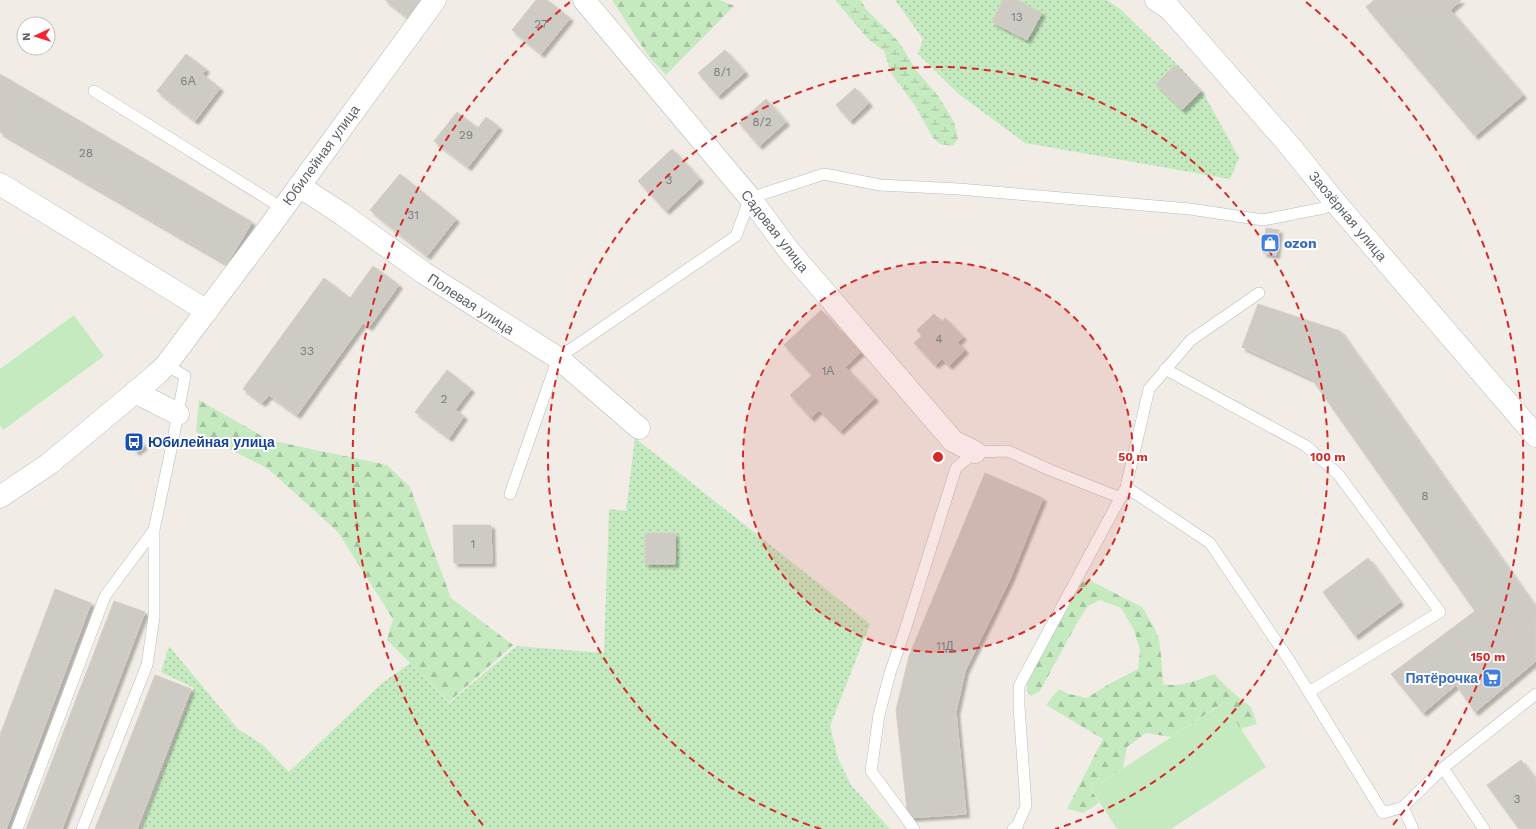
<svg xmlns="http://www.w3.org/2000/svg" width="1536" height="829" font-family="'Work Sans',sans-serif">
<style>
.grass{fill:#c6eac0}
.forest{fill:url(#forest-firs)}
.wetland{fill:url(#wetland-marsh)}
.park{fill:url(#park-dots)}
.building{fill:#cecac4;stroke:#d6cec3;filter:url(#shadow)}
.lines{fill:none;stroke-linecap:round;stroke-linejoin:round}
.lane-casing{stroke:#b6babe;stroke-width:12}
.street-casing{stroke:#b6babe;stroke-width:23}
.lane{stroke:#fff;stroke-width:11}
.street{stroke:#fff;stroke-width:22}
.ring{fill:none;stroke:#d62828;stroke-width:2;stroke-dasharray:7 5}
.labels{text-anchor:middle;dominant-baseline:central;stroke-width:4;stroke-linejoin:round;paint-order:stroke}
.number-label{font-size:12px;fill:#797d7f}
.street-label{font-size:14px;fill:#5d6368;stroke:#fff}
.shop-label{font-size:14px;font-weight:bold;fill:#366cbe;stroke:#fff;text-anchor:start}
.transit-label{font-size:14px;font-weight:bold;fill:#164399;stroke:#fff;text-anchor:start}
.centre{fill:#d62828;stroke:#fff;stroke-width:2}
.ring-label{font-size:12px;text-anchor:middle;font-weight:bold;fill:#d62828;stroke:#fff;stroke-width:4;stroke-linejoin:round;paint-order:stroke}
</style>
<defs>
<pattern id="forest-firs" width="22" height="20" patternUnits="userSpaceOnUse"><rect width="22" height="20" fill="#c6eac0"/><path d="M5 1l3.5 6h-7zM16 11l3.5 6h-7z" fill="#a4c1a0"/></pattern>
<pattern id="wetland-marsh" width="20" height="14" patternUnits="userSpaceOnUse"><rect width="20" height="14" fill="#c6eac0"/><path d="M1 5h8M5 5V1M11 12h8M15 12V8" fill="none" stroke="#a4c1a0"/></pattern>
<pattern id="park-dots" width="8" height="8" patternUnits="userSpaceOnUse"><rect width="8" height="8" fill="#c6eac0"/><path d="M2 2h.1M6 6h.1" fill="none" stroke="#a4c1a0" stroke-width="1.8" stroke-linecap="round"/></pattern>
<filter id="shadow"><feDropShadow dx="3.5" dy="3.5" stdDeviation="1" flood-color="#0004"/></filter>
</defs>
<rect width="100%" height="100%" fill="#f1ede6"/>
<path class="grass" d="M 74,315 L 104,356 L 3,430 L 0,425 L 0,369 Z
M 1224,703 L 1266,767 L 1171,829 L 1117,829 L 1091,789 Z"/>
<path class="forest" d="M 612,0 L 720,0 L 734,6 L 666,75 L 649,57 Z
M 199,400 L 269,440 L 387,465 L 410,487 L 451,598 L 513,645 L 449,702 L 387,640 L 393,619 L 338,532 L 267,468 L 196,432 Z
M 1087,579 L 1142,607 L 1154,627 L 1159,639 L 1161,656 L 1163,684 C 1180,688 1198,680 1214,674 L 1231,691 L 1251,707 L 1257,724 L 1241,729 L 1223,703 L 1171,737 L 1146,733 L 1127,747 L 1123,768 L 1091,789 L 1099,803 L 1083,813 L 1067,809 L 1103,739 L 1046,705 L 1059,689 L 1069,694 L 1087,698 L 1109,684 L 1138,669 L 1140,651 L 1134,630 L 1121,608 L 1100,600 L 1087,607 L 1077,623 L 1040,691 L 1031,696 L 1027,691 L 1027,683 L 1078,586 Z"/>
<path class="wetland" d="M 835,0 L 861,0 L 866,9 L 899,42 L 916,70 L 939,97 L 954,122 L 958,138 L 953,146 L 940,144 L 933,138 L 916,107 L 891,73 L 884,51 L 869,40 Z"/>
<path class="park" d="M 895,0 L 1107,0 L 1120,9 L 1176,63 L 1204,94 L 1239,158 L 1230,179 L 1025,143 L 960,95 L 918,54 L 923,39 Z
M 635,438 L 870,624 L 830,726 L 838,758 L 851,785 L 890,829 L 141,829 L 194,688 L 161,672 L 169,646 L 238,729 L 263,745 L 289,772 L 381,684 L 410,663 L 449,703 L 517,646 L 604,653 L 609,509 L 626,511 Z"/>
<path class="building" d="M 385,0 L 426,0 L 411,20 Z
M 536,0 L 547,0 L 570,18 L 541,54 L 512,30 Z
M 1003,0 L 1017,0 L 1042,13 L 1027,40 L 992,22 Z
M 1374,0 L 1461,0 L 1450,10 L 1523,95 L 1475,136 L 1366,7 Z
M 725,50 L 745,72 L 718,96 L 698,73 Z
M 186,54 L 206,69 L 202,74 L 220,88 L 195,121 L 157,91 Z
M 1175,65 L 1201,91 L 1182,110 L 1156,84 Z
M 0,74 L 252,222 L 227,264 L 0,132 Z
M 855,88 L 869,103 L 850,121 L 836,105 Z
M 766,99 L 786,122 L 759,146 L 739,123 Z
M 457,112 L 478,128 L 486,117 L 499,127 L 468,167 L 434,141 Z
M 672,149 L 700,179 L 666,211 L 638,181 Z
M 400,174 L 456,219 L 427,256 L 370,210 Z
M 1266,228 L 1279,230 L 1276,255 L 1263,253 Z
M 373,266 L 399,285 L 369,327 L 363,323 L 297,415 L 269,395 L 262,403 L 243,389 L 324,278 L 350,298 Z
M 1258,304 L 1340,331 L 1536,608 L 1536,661 L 1475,712 L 1456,685 L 1423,713 L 1391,674 L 1475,611 L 1312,379 L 1242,347 Z
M 821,310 L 861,352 L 845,367 L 875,398 L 840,431 L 819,410 L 811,418 L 790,395 L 812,375 L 784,345 Z
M 934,314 L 942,322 L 945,318 L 963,337 L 957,342 L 965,350 L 949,366 L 942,359 L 935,365 L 914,343 L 922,336 L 917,330 Z
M 447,370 L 471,389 L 455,410 L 464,416 L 449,438 L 415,412 Z
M 132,432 L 144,446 L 136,452 L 125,438 Z
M 985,473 L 1043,498 L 1010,579 L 965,671 L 956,712 L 966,814 L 908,818 L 896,710 L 909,656 Z
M 453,525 L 491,525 L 492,563 L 454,563 Z
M 645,533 L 675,533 L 675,564 L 645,564 Z
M 1368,558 L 1400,602 L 1355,636 L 1323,592 Z
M 55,589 L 91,603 L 6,829 L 0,829 L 0,735 Z
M 114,601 L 145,612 L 62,829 L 26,829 Z
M 1536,621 L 1536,661 L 1475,712 L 1456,685 L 1485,661 Z
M 155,675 L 191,689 L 137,829 L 95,829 Z
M 1521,760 L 1536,780 L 1536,829 L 1519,829 L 1487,785 Z"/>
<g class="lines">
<defs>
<path id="lane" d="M 94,91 L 282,208
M 1259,293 L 1191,340 L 1149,389 L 1126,487 L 1210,543 L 1289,660 L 1383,813 L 1403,807 L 1443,768 L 1536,694
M 1165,369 L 1306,446 L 1338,474 L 1440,612 L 1309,692
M 510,494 L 558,358 L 736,236 L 750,198 L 824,174 L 880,185 L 959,189 L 1190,209 L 1263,220 L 1324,208 L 1335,202
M 1443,768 L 1484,829
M 1403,807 L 1413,829
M 17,829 L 105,596 L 154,530
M 82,829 L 147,665 L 154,617 L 154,530 L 172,445 L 185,376 L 166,365
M 914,829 L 871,771 L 879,715 L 890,673 L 905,630 L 956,468 L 975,452 L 1008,451 L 1050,470 L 1121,498
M 1013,829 L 1017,826 L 1026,806 L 1019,706 L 1019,686 L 1124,491"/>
<path id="street" d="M 584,0 L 750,198 L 790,252 L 953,441 L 975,452
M 1156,0 L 1170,9 L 1290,146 L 1335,202 L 1536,436
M 0,184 L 207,311
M 299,186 L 342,214 L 424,273 L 558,358 L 639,428
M 135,392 L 178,414
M 0,497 L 49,464 L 157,374 L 166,365 L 268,229 L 435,0"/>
</defs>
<use href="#lane" class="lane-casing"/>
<use href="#street" class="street-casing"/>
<use href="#lane" class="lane"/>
<use href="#street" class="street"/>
</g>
<circle cx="938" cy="457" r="195" fill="#d62828" fill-opacity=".12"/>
<g class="ring">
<circle cx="938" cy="457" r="195"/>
<path d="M821 829A390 390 0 1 1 1055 829"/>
<path d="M483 825A585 585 0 0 1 570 2M1306 2A585 585 0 0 1 1393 825"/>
</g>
<defs>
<symbol id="shop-square" viewBox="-11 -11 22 22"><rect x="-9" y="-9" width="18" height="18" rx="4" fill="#3f7fe0" stroke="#fff"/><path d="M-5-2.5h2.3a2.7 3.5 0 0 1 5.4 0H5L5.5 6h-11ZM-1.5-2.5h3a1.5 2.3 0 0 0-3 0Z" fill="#fff"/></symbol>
<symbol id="bus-square" viewBox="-11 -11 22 22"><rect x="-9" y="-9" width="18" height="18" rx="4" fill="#1a4fb4" stroke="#fff"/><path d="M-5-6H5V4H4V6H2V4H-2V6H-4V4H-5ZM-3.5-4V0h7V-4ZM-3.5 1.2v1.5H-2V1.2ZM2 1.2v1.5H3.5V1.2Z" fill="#fff"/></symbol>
<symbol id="supermarket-square" viewBox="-11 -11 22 22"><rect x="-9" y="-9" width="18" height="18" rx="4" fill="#3f7fe0" stroke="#fff"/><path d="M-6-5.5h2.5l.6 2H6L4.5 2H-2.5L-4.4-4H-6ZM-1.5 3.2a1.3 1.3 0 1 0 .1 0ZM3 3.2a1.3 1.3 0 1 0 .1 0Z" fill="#fff"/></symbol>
</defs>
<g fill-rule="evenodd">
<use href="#shop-square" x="1259" y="232" width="22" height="22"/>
<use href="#bus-square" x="123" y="431" width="22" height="22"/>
<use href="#supermarket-square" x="1481" y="667" width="22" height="22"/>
</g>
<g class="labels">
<g class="number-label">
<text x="1017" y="17">13</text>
<text x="541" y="24">27</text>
<text x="722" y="72">8/1</text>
<text x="188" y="81">6А</text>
<text x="762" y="122">8/2</text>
<text x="466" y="135">29</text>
<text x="86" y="153">28</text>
<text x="669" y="180">3</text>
<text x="413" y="215">31</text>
<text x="939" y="339">4</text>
<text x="307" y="351">33</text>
<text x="828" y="371">1А</text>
<text x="444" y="399">2</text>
<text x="1425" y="496">8</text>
<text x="473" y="544">1</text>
<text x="945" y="646">11Д</text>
<text x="1517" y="799">3</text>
</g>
<g class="street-label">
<text transform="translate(321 155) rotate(-54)">Юбилейная улица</text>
<text transform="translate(1348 216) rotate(50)">Заозёрная улица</text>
<text transform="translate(775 231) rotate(52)">Садовая улица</text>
<text transform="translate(471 304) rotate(33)">Полевая улица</text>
</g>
<g class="shop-label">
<text x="1284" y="243">ozon</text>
<text x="1478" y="678" text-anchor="end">Пятёрочка</text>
</g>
<g class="transit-label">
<text x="148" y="442">Юбилейная улица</text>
</g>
</g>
<circle cx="938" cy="457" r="6" class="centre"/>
<g class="ring-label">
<text x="1133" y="461">50 m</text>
<text x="1328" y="461">100 m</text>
<text x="1488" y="661">150 m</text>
</g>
<g transform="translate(36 36) rotate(266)"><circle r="19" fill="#ffffff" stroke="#bec1c3"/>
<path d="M0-3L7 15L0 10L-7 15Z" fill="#fa232e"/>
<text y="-6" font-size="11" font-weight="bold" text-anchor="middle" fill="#5d6368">N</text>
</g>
</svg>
